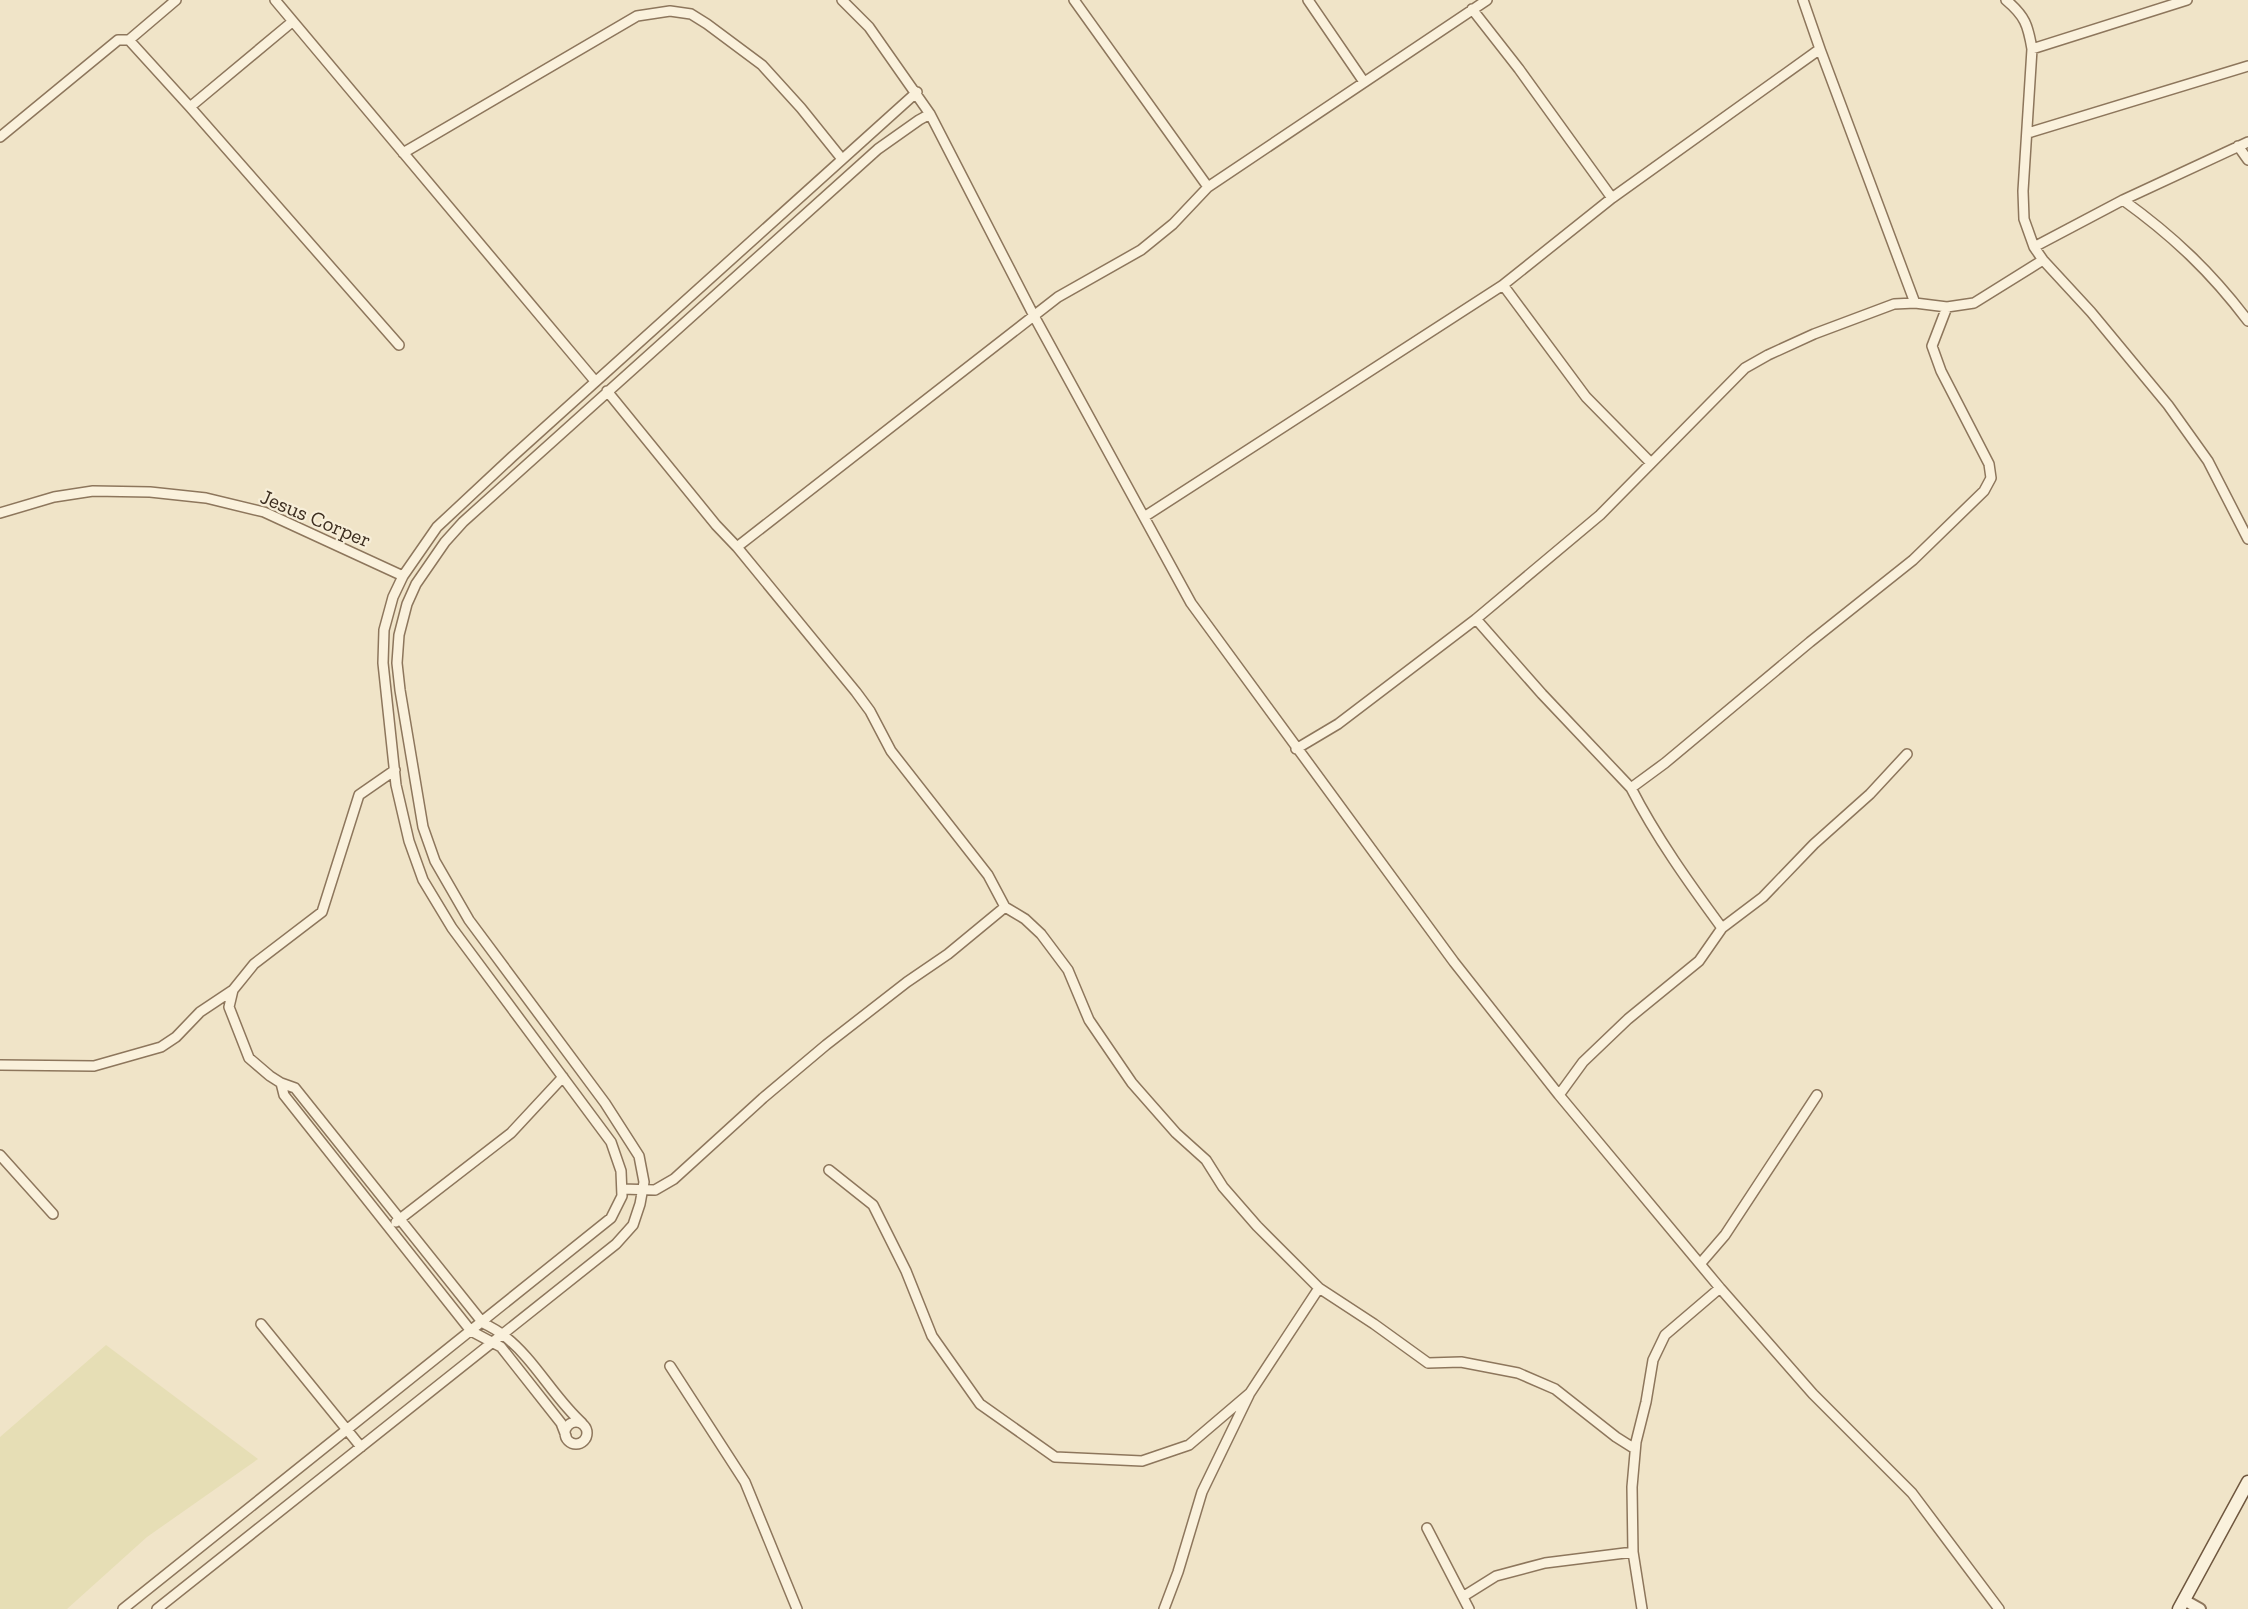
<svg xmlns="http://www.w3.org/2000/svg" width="2248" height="1609" font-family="'Zilla Slab',serif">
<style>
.farmland{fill:#e6deb5}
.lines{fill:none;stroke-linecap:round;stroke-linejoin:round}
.minor-casing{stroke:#8d765c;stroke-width:12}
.tertiary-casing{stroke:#8d765c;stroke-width:14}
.secondary-casing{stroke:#6f573f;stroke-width:15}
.minor{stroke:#faf1dc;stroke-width:9}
.tertiary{stroke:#faf1dc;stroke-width:10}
.secondary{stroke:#faf1dc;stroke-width:12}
.labels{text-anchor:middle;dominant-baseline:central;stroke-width:4.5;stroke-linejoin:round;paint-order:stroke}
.street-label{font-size:21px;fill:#3d2e20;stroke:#f7eed8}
</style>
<rect width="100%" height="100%" fill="#f0e4c8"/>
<path class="farmland" d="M 106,1345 L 258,1459 L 147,1537 L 67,1609 L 0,1609 L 0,1437 Z"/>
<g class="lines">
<defs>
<path id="minor" d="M 275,0 L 595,381
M 842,0 L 869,27 L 930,114 L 1034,316 L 1191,603 L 1454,962 L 1559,1095 L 1720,1288 L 1813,1394 L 1912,1493 L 1999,1609
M 1074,0 L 1208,187
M 1308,0 L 1364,82
M 1803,0 L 1820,49
M 2006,0 C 2025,16 2028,25 2032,49 L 2023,191 L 2024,219 L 2034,247 L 2043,260 L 2091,312 L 2168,405 L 2208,461 L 2248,539
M 1472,9 L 1519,69 L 1612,198
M 129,40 L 176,0
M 2032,49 L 2187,0
M 190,107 L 292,22
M 2028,133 L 2248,66
M 0,137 L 118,40 L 129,40 L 190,107 L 399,345
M 2238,146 L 2248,160
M 403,153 L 637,16 L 670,11 L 691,14 L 707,24 L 762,65 L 801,108 L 842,159
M 2123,200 C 2173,236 2211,272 2248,321
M 2034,247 L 2123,200 L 2248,142
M 1503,285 L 1612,198 L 1820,49 L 1915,303
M 607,391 L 716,525 L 737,547 L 1058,297 L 1141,250 L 1173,224 L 1208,187 L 1487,0
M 0,513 L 54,497 L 93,491 L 150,492 L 206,498 L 264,512 L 403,576
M 1144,517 L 1503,285 L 1586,397 L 1651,463
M 737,547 L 856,692 L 870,711 L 891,751 L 988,875 L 1005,907 L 1025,919 L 1041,934 L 1068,970 L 1089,1020 L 1132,1083 L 1176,1133 L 1206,1160 L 1223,1187 L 1257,1226 L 1319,1288 L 1250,1393 L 1189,1445 L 1142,1461 L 1055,1457 L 980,1404 L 932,1336 L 906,1271 L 873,1205 L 829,1170
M 1476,619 L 1542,694 L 1631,788 L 1665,763 L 1810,642 L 1913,560 L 1984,491 L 1991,478 L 1989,464 L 1941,371 L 1932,346 L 1947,307
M 1296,749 L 1338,724 L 1476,619 L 1600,515 L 1745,368 L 1768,355 L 1814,334 L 1894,304 L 1915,303 L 1947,307 L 1974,303 L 2043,260
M 395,770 L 359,795 L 322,912 L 254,964 L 233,990 L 229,1007 L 249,1058 L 270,1076 L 281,1083 L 295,1088 L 483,1323 C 489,1326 497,1330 503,1335 C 534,1358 553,1397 582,1423
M 1631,788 C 1656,837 1689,883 1722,928
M 0,1065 L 94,1066 L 161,1047 L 176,1037 L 200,1012 L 233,990
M 281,1083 L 284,1095 L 471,1331 L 501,1347 L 561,1423 L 566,1436
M 1559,1095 L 1583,1062 L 1628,1019 L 1699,961 L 1722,928 L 1763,897 L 1814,844 L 1870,794 L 1907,754
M 0,1155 L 53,1214
M 622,1189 L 655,1190 L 674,1179 L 763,1098 L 826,1045 L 907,982 L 948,954 L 1005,907
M 396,1222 L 511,1133 L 563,1077
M 1700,1264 L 1725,1235 L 1817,1095
M 1319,1288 L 1374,1324 L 1428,1363 L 1461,1362 L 1518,1373 L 1555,1389 L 1616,1437 L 1635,1449
M 261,1324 L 361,1447
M 670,1366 L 745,1482 L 797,1609
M565 1433a11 11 0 1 1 22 0a11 11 0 1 1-22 0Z
M 1427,1528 L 1469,1609
M 1464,1596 L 1496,1576 L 1545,1563 L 1633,1552
M 123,1609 L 611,1218 L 622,1196 L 621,1171 L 611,1142 L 452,928 L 423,880 L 409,841 L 396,785 L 383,663 L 384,630 L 393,597 L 403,576 L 437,527 L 512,457 L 917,92
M 157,1609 L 616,1244 L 633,1225 L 640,1204 L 644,1182 L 639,1156 L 605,1103 L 469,920 L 435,861 L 423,827 L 400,690 L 397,663 L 399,635 L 407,604 L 416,584 L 445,542 L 463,522 L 878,149 L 919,120 L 930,114
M 1164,1609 L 1178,1572 L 1202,1492 L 1249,1395
M 1642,1609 L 1633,1552 L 1632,1487 L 1636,1442 L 1646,1402 L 1653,1360 L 1665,1335 L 1720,1288"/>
<path id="tertiary" d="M 2184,1600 L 2200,1609"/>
<path id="secondary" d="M 2179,1609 L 2248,1482"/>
</defs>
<use href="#minor" class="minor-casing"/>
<use href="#tertiary" class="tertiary-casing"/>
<use href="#secondary" class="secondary-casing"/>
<use href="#minor" class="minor"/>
<use href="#tertiary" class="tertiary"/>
<use href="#secondary" class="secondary"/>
</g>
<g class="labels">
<g class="street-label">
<text transform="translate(316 518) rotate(23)">Jesus Corper</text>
</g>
</g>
</svg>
